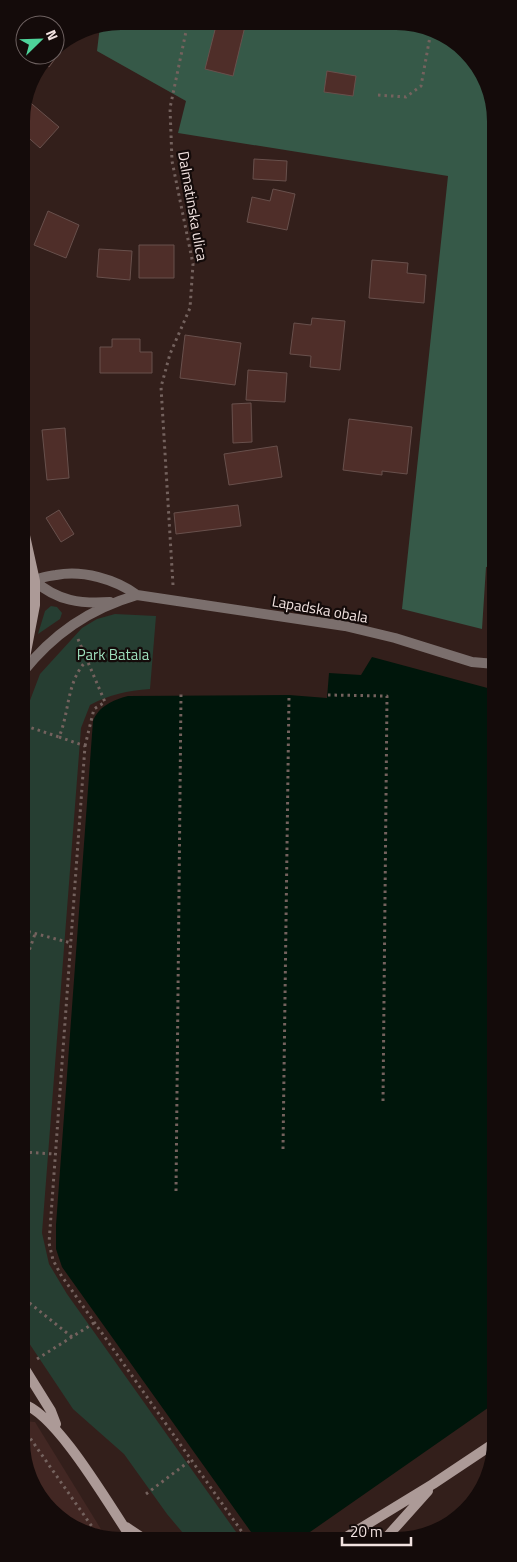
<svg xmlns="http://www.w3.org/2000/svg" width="517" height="1562" font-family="'Titillium Web',sans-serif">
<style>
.built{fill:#422723}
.green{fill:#263e32}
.forest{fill:#365948}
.water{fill:#00160b}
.building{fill:#4f2e29;stroke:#68504c}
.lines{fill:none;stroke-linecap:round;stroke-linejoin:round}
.path{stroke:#74625e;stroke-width:3;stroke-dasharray:2.5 4;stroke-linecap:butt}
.street{stroke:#7b6f6d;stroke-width:10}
.secondary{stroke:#ac9a97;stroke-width:10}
.labels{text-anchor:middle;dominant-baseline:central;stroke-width:4.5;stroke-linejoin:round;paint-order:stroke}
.street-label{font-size:15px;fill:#f2e3e1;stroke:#140b0a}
.park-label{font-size:15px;fill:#9dddbb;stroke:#140b0a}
</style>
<rect width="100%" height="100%" fill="#331f1b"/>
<path class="built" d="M 23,1421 L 35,1422 L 107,1539 L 102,1539 L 50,1511 L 23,1460 Z"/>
<path class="green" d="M 51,606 L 57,607 L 62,613 L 60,619 L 38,634 L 45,611 Z
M 115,614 L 156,616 L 150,689 C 127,691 110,694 90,705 L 81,728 L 42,1233 L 49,1264 L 67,1294 L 241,1539 L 188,1539 L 167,1514 L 124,1454 L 73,1409 L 23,1334 L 22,742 L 29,703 L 40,674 L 82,628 L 97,619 Z"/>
<path class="forest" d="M 121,21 L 415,23 L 467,51 L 494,102 L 494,566 L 486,567 L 482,629 L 402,609 L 448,176 L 178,133 L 186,101 L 97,51 L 100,26 Z"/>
<path class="water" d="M 372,657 L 495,690 L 495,1403 L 300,1539 L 256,1539 L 62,1267 L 56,1249 L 56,1225 L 93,721 C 99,706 113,700 128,696 L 289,695 L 327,698 L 329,673 L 361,675 Z"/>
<path class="building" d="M 217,22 L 246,22 L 233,76 L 205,69 Z
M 55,48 L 60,52 L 49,67 L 43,63 L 49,55 L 55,55 Z
M 327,71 L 356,76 L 353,96 L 324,92 Z
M 26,99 L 59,127 L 40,148 L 22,132 L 21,115 Z
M 254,159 L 287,161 L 286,181 L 253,179 Z
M 273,189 L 295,194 L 287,230 L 247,222 L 252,197 L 270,201 Z
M 48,211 L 79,225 L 66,258 L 34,245 Z
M 139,245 L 174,245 L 174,278 L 139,278 Z
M 99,249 L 132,251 L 130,280 L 97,277 Z
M 372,260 L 408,263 L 407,273 L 426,275 L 424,303 L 369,298 Z
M 312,318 L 345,321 L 340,370 L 310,367 L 311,356 L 290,354 L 294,323 L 311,325 Z
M 185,335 L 241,343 L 235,385 L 180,378 Z
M 112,339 L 140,339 L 140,352 L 152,352 L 152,373 L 100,373 L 100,347 L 112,347 Z
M 248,370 L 287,373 L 285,402 L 246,400 Z
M 251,403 L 252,442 L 233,443 L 232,404 Z
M 349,419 L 412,427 L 407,474 L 382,471 L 382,475 L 343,470 Z
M 65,428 L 69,478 L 47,480 L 42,430 Z
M 277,446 L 282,477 L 229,485 L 224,454 Z
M 238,505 L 241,526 L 176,534 L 174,513 Z
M 59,510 L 74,534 L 61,542 L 46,518 Z
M 25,1464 L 62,1518 L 50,1511 Z
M 476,1493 L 471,1506 L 468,1502 Z"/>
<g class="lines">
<path class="path" d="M 378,95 L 406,97 L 421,86 L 431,31
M 173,585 L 161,387 L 170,354 L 190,308 L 193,264 L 172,161 L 170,108 L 188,22
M 78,639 L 105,702 L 94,709 L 85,746
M 328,695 L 387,696 L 383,1101
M 22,729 L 23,725 L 59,737 C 70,711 66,682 87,660
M 59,737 L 85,746 L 49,1243 L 53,1260 L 61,1275 L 247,1539
M 22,930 L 71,943
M 23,968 L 35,934
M 283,1149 L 289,695
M 23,1152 L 54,1154
M 176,1191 L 181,694
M 23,1292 L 27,1301 L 72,1337
M 37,1359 L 94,1323
M 23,1428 L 100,1538
M 146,1494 L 191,1460"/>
<path class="street" d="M 35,581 C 57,601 81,604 110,602
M 22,582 C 34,581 44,576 56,575 C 83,570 115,579 137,595
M 22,673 C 53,634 89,609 137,595 L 345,626 L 395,638 L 472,662 L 495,664"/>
<path class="secondary" d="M 22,522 L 35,581 L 35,605 L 22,673
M 23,1366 L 51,1411 L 56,1424
M 23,1404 C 57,1414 110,1507 132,1539
M 126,1527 L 144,1539
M 343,1539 L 433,1484 L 496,1442
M 385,1539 L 428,1491"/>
</g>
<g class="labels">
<g class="street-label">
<text transform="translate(193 206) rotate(80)">Dalmatinska ulica</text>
<text transform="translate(320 609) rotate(10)">Lapadska obala</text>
</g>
<g class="park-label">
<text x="113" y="654">Park Batala</text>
</g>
</g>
<path d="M0 0H517V1562H0ZM121 30H396A91 91 0 0 1 487 121V1441A91 91 0 0 1 396 1532H121A91 91 0 0 1 30 1441V121A91 91 0 0 1 121 30Z" fill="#140b0a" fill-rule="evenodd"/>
<g transform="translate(40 40) rotate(67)"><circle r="24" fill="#140b0a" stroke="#6d6160"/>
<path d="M0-4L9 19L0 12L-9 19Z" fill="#4ed39a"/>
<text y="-8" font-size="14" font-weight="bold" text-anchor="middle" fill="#f2e3e1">N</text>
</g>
<path d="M342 1537v8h69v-8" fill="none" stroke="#f2e3e1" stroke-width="2.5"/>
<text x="350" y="1537" font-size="15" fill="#f2e3e1" stroke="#140b0a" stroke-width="4" paint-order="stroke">20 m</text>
</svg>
